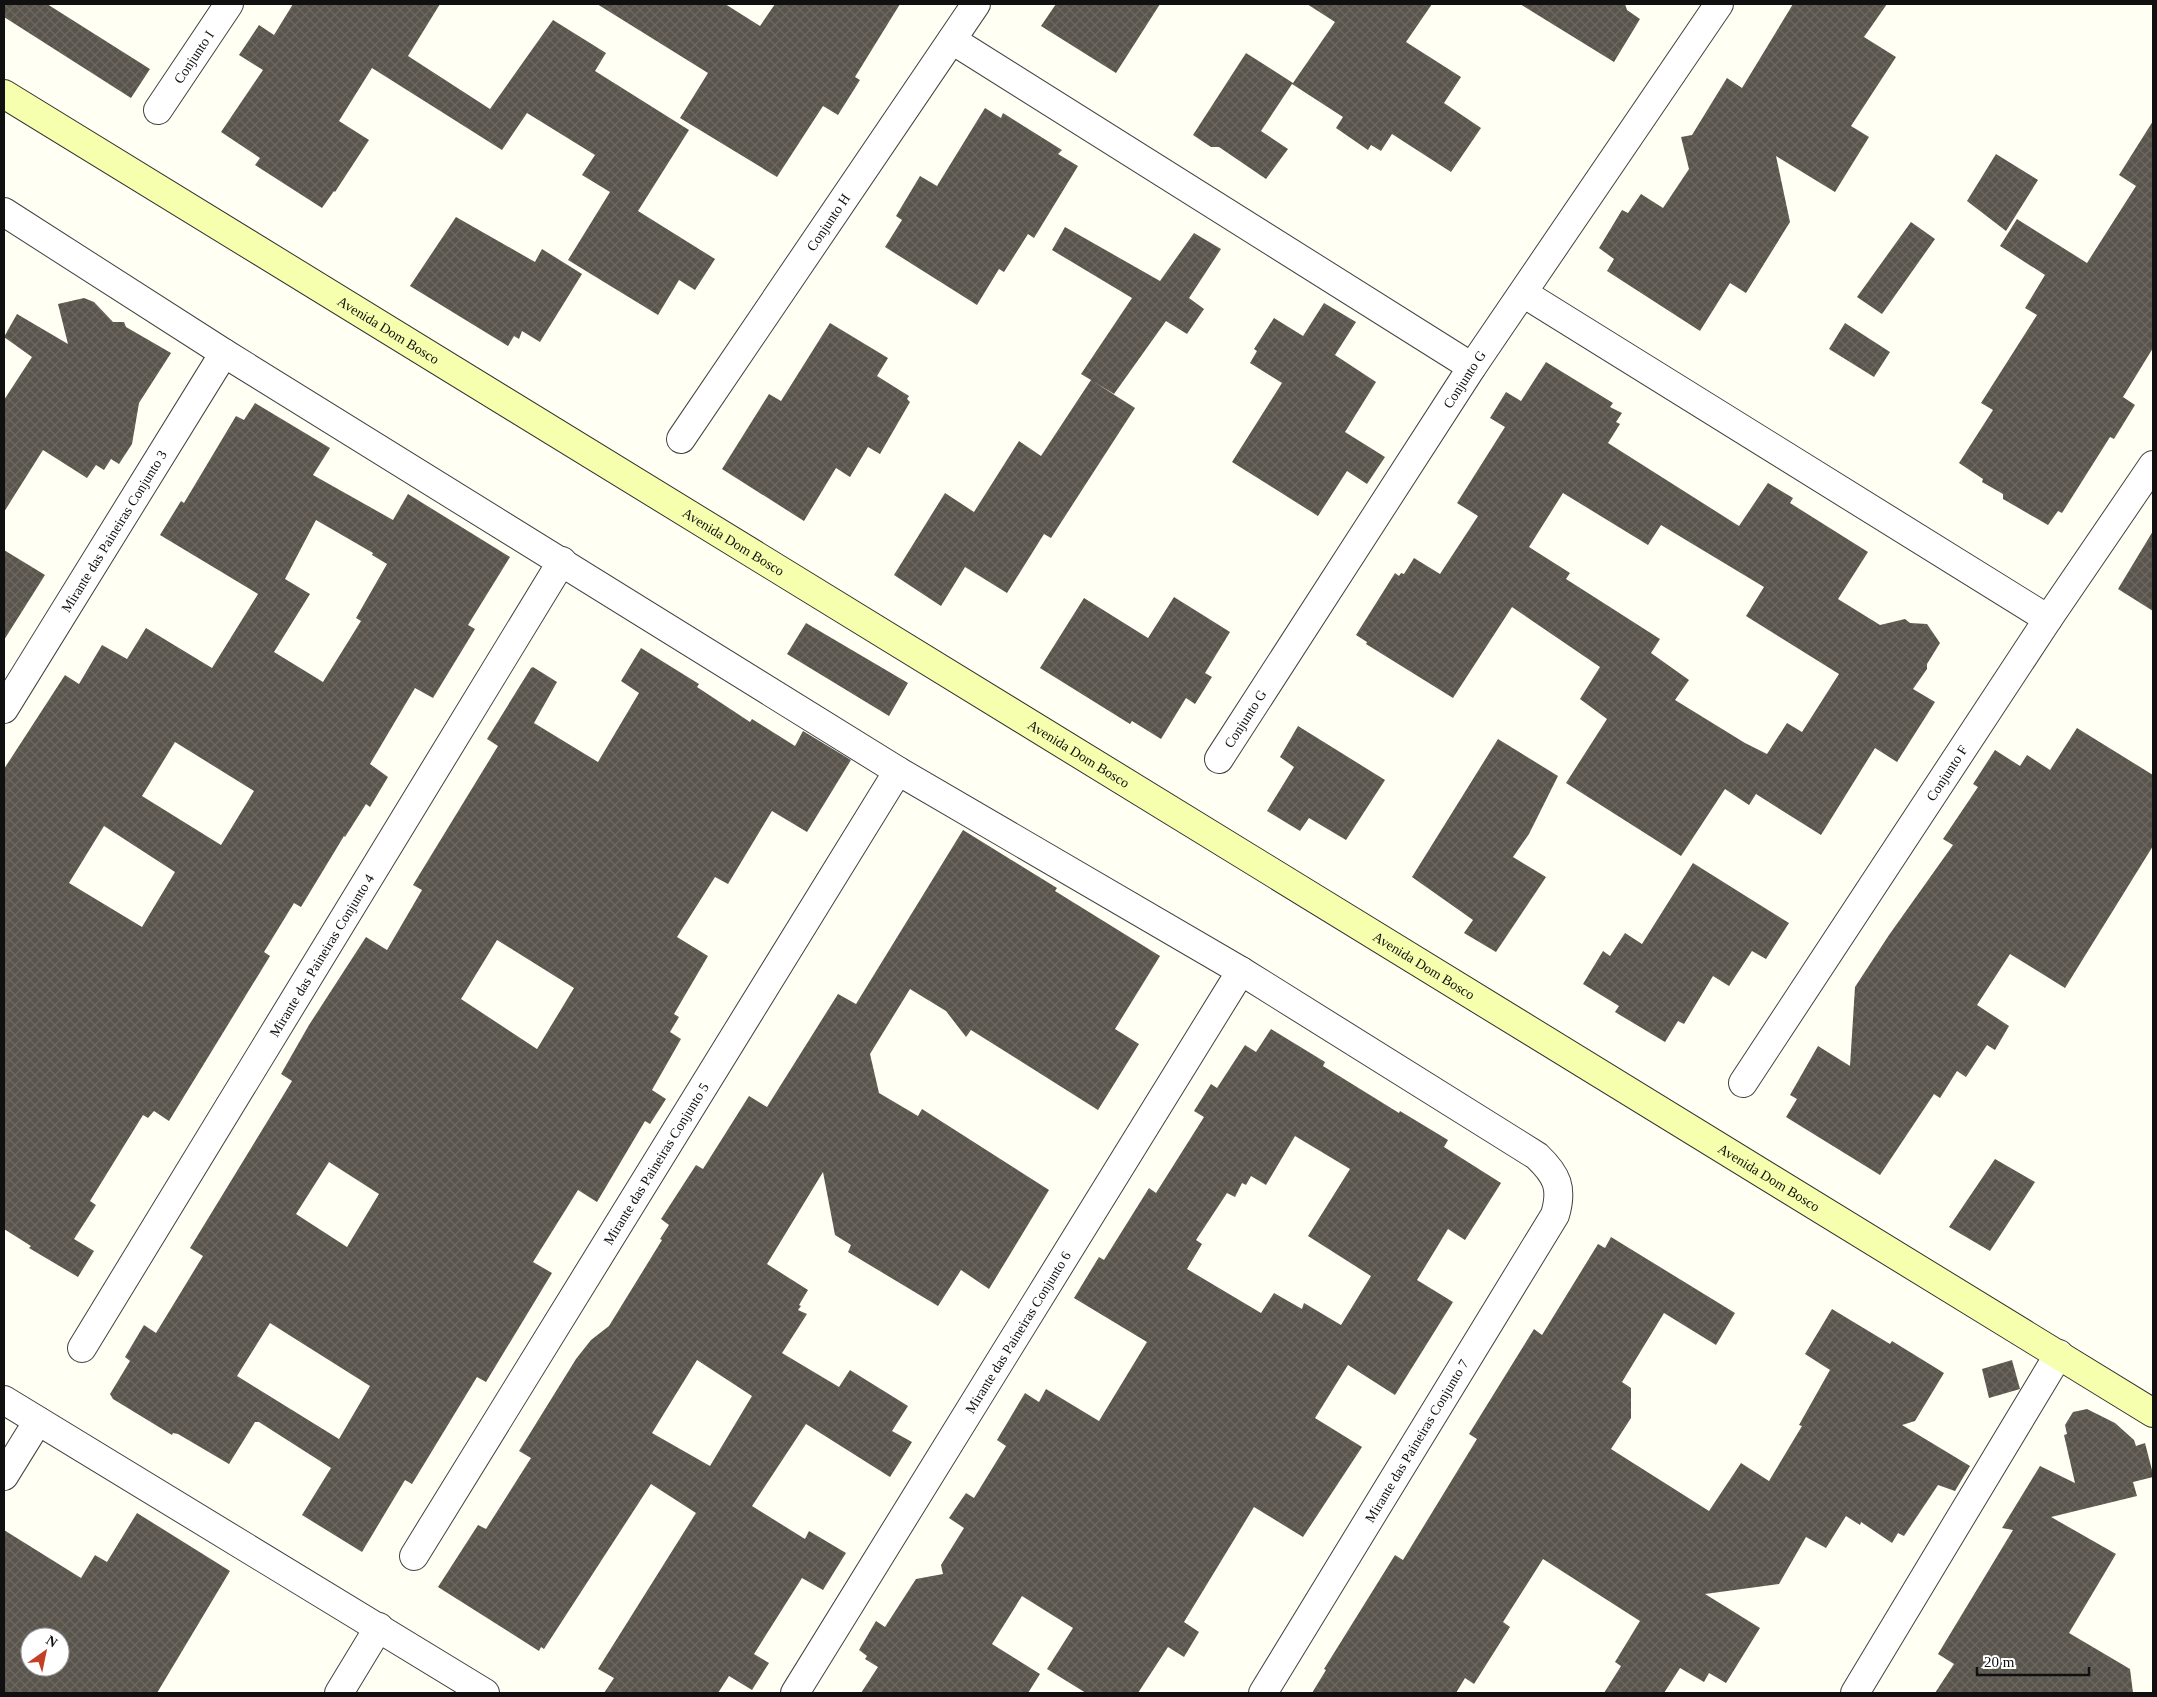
<svg xmlns="http://www.w3.org/2000/svg" width="2157" height="1697" font-family="'Times New Roman',serif">
<style>
.building{fill:url(#building-cross-hatch);fill-rule:evenodd}
.lines{fill:none;stroke-linecap:round;stroke-linejoin:round}
.street-casing{stroke:#434343;stroke-width:30}
.secondary-casing{stroke:#323232;stroke-width:30}
.street{stroke:#fff;stroke-width:28}
.secondary{stroke:#f6ffae;stroke-width:28}
.labels{text-anchor:middle;dominant-baseline:central;stroke-width:5;stroke-linejoin:round;paint-order:stroke}
.street-label{font-size:14px;fill:#101010;stroke:#fff}
</style>
<defs>
<pattern id="building-cross-hatch" width="8" height="8" patternUnits="userSpaceOnUse" patternTransform="scale(1.25)"><rect width="8" height="8" fill="#59544c"/><path d="M0 0l8 8M0 8l8-8" fill="none" stroke="#6c6861"/></pattern>
</defs>
<rect width="100%" height="100%" fill="#fffff3"/>
<path class="building" d="M 4,4 L 47,4 L 150,69 L 131,98 L 4,17 Z
M 293,4 L 440,4 L 408,56 L 490,109 L 553,20 L 606,53 L 595,71 L 689,130 L 638,211 L 715,259 L 695,290 L 679,280 L 658,315 L 568,260 L 610,192 L 582,175 L 595,155 L 527,113 L 502,150 L 372,68 L 339,121 L 369,140 L 335,192 L 334,191 L 322,208 L 255,165 L 260,158 L 221,132 L 263,70 L 239,55 L 259,25 L 274,35 Z
M 597,4 L 725,4 L 760,26 L 775,4 L 900,4 L 855,77 L 860,80 L 838,115 L 823,106 L 777,177 L 680,118 L 708,73 Z
M 1056,4 L 1160,4 L 1116,73 L 1041,26 Z
M 1307,4 L 1432,4 L 1406,42 L 1461,77 L 1444,103 L 1481,128 L 1451,172 L 1392,134 L 1381,151 L 1371,145 L 1368,150 L 1336,128 L 1343,117 L 1292,84 L 1261,131 L 1288,149 L 1266,179 L 1219,147 L 1211,147 L 1193,135 L 1246,53 L 1293,83 L 1335,22 Z
M 1520,4 L 1625,4 L 1627,10 L 1640,19 L 1614,62 Z
M 1793,4 L 1887,4 L 1864,37 L 1896,57 L 1851,126 L 1869,137 L 1835,192 L 1776,156 L 1790,222 L 1746,293 L 1730,283 L 1700,331 L 1607,271 L 1614,259 L 1599,248 L 1622,210 L 1628,213 L 1641,194 L 1663,208 L 1689,169 L 1681,137 L 1692,135 L 1727,78 L 1742,88 Z
M 985,108 L 1001,118 L 1003,113 L 1062,150 L 1058,154 L 1078,166 L 1034,238 L 1028,234 L 1004,272 L 999,269 L 977,305 L 885,247 L 902,220 L 896,216 L 920,176 L 937,186 Z
M 2153,121 L 2153,348 L 2123,397 L 2135,405 L 2114,439 L 2110,437 L 2062,513 L 2058,511 L 2048,525 L 2003,499 L 2003,494 L 1982,482 L 1983,479 L 1959,463 L 1993,410 L 1981,403 L 2037,315 L 2025,308 L 2045,275 L 2000,246 L 2017,219 L 2087,263 L 2136,186 L 2119,175 Z
M 1996,154 L 2038,180 L 2006,231 L 1967,201 Z
M 456,217 L 535,262 L 542,249 L 582,274 L 540,342 L 522,331 L 519,339 L 514,336 L 508,346 L 410,286 Z
M 1911,222 L 1935,239 L 1882,314 L 1857,297 Z
M 1065,227 L 1160,281 L 1194,233 L 1221,249 L 1189,298 L 1204,309 L 1187,334 L 1166,321 L 1114,394 L 1081,374 L 1132,298 L 1052,250 Z
M 84,298 L 94,302 L 113,322 L 124,322 L 126,327 L 171,353 L 139,403 L 132,444 L 119,464 L 111,459 L 104,470 L 96,465 L 87,478 L 43,450 L 4,512 L 4,400 L 32,357 L 4,337 L 17,314 L 68,344 L 58,304 Z
M 1324,303 L 1356,322 L 1335,355 L 1376,382 L 1345,432 L 1385,457 L 1367,484 L 1347,471 L 1318,516 L 1232,462 L 1282,383 L 1250,363 L 1257,351 L 1254,349 L 1274,318 L 1303,336 Z
M 830,323 L 888,358 L 877,376 L 909,396 L 907,399 L 910,402 L 880,454 L 868,447 L 850,477 L 836,468 L 804,521 L 722,469 L 769,394 L 781,401 Z
M 1845,323 L 1890,352 L 1874,377 L 1829,349 Z
M 1546,362 L 1613,403 L 1610,407 L 1622,413 L 1616,422 L 1620,424 L 1608,443 L 1739,526 L 1768,483 L 1793,498 L 1790,503 L 1868,552 L 1838,599 L 1880,625 L 1905,619 L 1910,623 L 1927,624 L 1940,643 L 1927,664 L 1927,669 L 1913,689 L 1935,702 L 1897,762 L 1875,748 L 1821,835 L 1756,794 L 1749,805 L 1725,789 L 1681,856 L 1566,783 L 1607,719 L 1580,699 L 1600,667 L 1512,607 L 1453,698 L 1366,644 L 1367,642 L 1356,635 L 1395,573 L 1399,576 L 1401,573 L 1404,574 L 1414,558 L 1440,574 L 1478,516 L 1457,503 L 1505,427 L 1490,418 L 1506,392 L 1521,401 ZM 1563,493 L 1648,545 L 1661,525 L 1764,587 L 1746,616 L 1839,674 L 1802,732 L 1787,723 L 1767,754 L 1745,743 L 1675,700 L 1689,680 L 1651,653 L 1660,639 L 1566,579 L 1570,573 L 1529,547 Z
M 1091,380 L 1135,408 L 1051,538 L 1044,534 L 1007,593 L 965,567 L 941,606 L 894,575 L 945,493 L 974,512 L 1019,441 L 1041,456 Z
M 255,403 L 330,448 L 313,475 L 393,520 L 408,494 L 510,557 L 468,625 L 475,629 L 433,698 L 415,688 L 370,764 L 388,777 L 370,807 L 366,804 L 345,837 L 344,836 L 301,907 L 294,903 L 264,952 L 270,956 L 169,1121 L 154,1111 L 148,1118 L 143,1115 L 90,1201 L 96,1205 L 74,1239 L 94,1251 L 78,1277 L 29,1248 L 31,1246 L 4,1229 L 4,769 L 65,675 L 79,684 L 102,645 L 127,659 L 146,628 L 212,668 L 258,594 L 160,535 L 181,501 L 184,503 L 236,416 L 244,420 ZM 316,520 L 373,553 L 372,555 L 387,564 L 356,618 L 361,621 L 323,682 L 274,652 L 310,594 L 285,579 ZM 175,742 L 254,791 L 221,845 L 142,796 ZM 104,826 L 175,872 L 142,927 L 69,883 Z
M 2153,531 L 2153,611 L 2118,589 Z
M 4,550 L 45,575 L 4,640 Z
M 1174,597 L 1230,632 L 1205,673 L 1212,677 L 1195,704 L 1186,698 L 1161,739 L 1132,721 L 1130,724 L 1040,668 L 1084,598 L 1148,638 Z
M 806,623 L 908,683 L 889,716 L 787,654 Z
M 641,648 L 699,684 L 697,687 L 750,722 L 752,719 L 795,746 L 803,731 L 851,760 L 807,832 L 772,811 L 728,884 L 715,877 L 677,937 L 708,956 L 674,1014 L 679,1017 L 670,1032 L 681,1039 L 652,1090 L 666,1099 L 650,1124 L 645,1121 L 597,1202 L 578,1190 L 533,1262 L 552,1273 L 486,1382 L 477,1377 L 412,1484 L 405,1480 L 362,1552 L 302,1515 L 331,1468 L 259,1422 L 255,1422 L 229,1464 L 178,1434 L 173,1433 L 172,1435 L 113,1399 L 110,1394 L 130,1361 L 125,1357 L 144,1325 L 156,1333 L 203,1256 L 190,1248 L 292,1081 L 281,1074 L 309,1025 L 366,937 L 387,950 L 422,890 L 413,885 L 498,746 L 487,739 L 531,668 L 533,667 L 557,682 L 534,723 L 598,762 L 639,693 L 621,681 ZM 497,940 L 574,988 L 537,1049 L 461,999 ZM 329,1162 L 379,1194 L 347,1247 L 296,1214 ZM 270,1323 L 370,1386 L 339,1439 L 237,1376 Z
M 1298,726 L 1385,780 L 1346,840 L 1309,818 L 1300,831 L 1267,811 L 1294,767 L 1280,757 Z
M 2077,728 L 2153,775 L 2153,846 L 2065,988 L 2010,954 L 1977,1005 L 2009,1026 L 1995,1050 L 1987,1045 L 1966,1077 L 1957,1071 L 1940,1098 L 1934,1094 L 1880,1175 L 1786,1117 L 1797,1099 L 1790,1095 L 1818,1046 L 1850,1066 L 1855,987 L 1889,935 L 1953,845 L 1943,839 L 1978,787 L 1973,784 L 1995,750 L 2020,766 L 2027,755 L 2050,770 Z
M 1498,739 L 1558,776 L 1529,834 L 1513,857 L 1546,877 L 1496,952 L 1464,933 L 1473,920 L 1412,877 Z
M 963,830 L 1057,888 L 1055,891 L 1160,956 L 1115,1029 L 1139,1044 L 1098,1110 L 971,1030 L 966,1037 L 946,1011 L 910,989 L 870,1054 L 879,1093 L 918,1116 L 922,1109 L 1049,1190 L 989,1289 L 961,1270 L 938,1306 L 848,1252 L 851,1245 L 835,1235 L 823,1172 L 767,1264 L 808,1290 L 799,1305 L 801,1306 L 798,1310 L 807,1314 L 782,1353 L 839,1387 L 850,1370 L 908,1406 L 892,1431 L 912,1442 L 890,1477 L 806,1424 L 752,1506 L 805,1539 L 809,1531 L 846,1553 L 823,1590 L 802,1578 L 754,1654 L 769,1663 L 752,1690 L 729,1676 L 718,1693 L 604,1693 L 614,1678 L 598,1669 L 696,1513 L 651,1484 L 544,1649 L 541,1647 L 539,1651 L 438,1587 L 478,1525 L 486,1529 L 531,1458 L 519,1451 L 576,1359 L 591,1340 L 609,1326 L 662,1240 L 660,1239 L 669,1225 L 661,1219 L 696,1165 L 703,1169 L 749,1096 L 767,1107 L 838,994 L 856,1004 ZM 697,1360 L 752,1396 L 710,1466 L 652,1433 Z
M 1693,863 L 1789,923 L 1766,959 L 1752,951 L 1729,986 L 1713,976 L 1684,1024 L 1678,1021 L 1665,1042 L 1615,1012 L 1619,1006 L 1583,984 L 1603,951 L 1610,956 L 1625,933 L 1642,944 Z
M 1271,1029 L 1325,1062 L 1323,1066 L 1399,1113 L 1400,1111 L 1448,1140 L 1444,1147 L 1501,1183 L 1465,1240 L 1448,1229 L 1417,1280 L 1453,1302 L 1395,1395 L 1348,1365 L 1315,1418 L 1362,1447 L 1303,1537 L 1254,1507 L 1184,1622 L 1199,1632 L 1184,1657 L 1168,1647 L 1138,1693 L 1086,1693 L 1047,1669 L 1073,1628 L 1022,1596 L 992,1644 L 1040,1674 L 1028,1693 L 861,1693 L 878,1667 L 865,1659 L 867,1656 L 859,1650 L 876,1621 L 885,1627 L 916,1579 L 943,1574 L 941,1565 L 964,1528 L 949,1518 L 966,1493 L 974,1498 L 1006,1446 L 997,1440 L 1025,1393 L 1039,1402 L 1046,1389 L 1099,1421 L 1147,1342 L 1074,1298 L 1099,1257 L 1104,1260 L 1149,1188 L 1156,1193 L 1204,1117 L 1194,1111 L 1211,1084 L 1217,1088 L 1245,1045 L 1256,1052 ZM 1295,1136 L 1350,1169 L 1308,1236 L 1371,1276 L 1341,1325 L 1304,1303 L 1302,1309 L 1274,1293 L 1261,1313 L 1187,1269 L 1202,1244 L 1196,1240 L 1227,1193 L 1235,1197 L 1242,1183 L 1246,1185 L 1251,1176 L 1266,1185 Z
M 1995,1159 L 2035,1182 L 1990,1251 L 1949,1227 Z
M 1611,1237 L 1735,1313 L 1716,1345 L 1664,1313 L 1622,1382 L 1631,1388 L 1631,1418 L 1611,1449 L 1709,1511 L 1741,1463 L 1769,1481 L 1802,1426 L 1799,1425 L 1830,1370 L 1805,1354 L 1832,1309 L 1890,1344 L 1892,1341 L 1944,1373 L 1915,1421 L 1902,1425 L 1970,1466 L 1955,1491 L 1938,1485 L 1904,1536 L 1898,1533 L 1892,1543 L 1861,1522 L 1860,1525 L 1846,1516 L 1826,1548 L 1806,1537 L 1779,1584 L 1705,1594 L 1760,1628 L 1726,1683 L 1709,1673 L 1704,1682 L 1680,1668 L 1664,1693 L 1604,1693 L 1621,1666 L 1615,1662 L 1640,1621 L 1543,1559 L 1503,1622 L 1510,1627 L 1474,1684 L 1465,1678 L 1456,1693 L 1312,1693 L 1326,1670 L 1324,1669 L 1395,1555 L 1403,1560 L 1477,1439 L 1469,1434 L 1534,1329 L 1542,1335 L 1598,1244 L 1605,1248 Z
M 2012,1360 L 2020,1389 L 1989,1398 L 1982,1369 Z
M 2087,1409 L 2115,1423 L 2134,1440 L 2136,1446 L 2145,1443 L 2153,1474 L 2153,1477 L 2133,1482 L 2137,1496 L 2051,1517 L 2116,1554 L 2069,1633 L 2130,1669 L 2133,1693 L 1935,1693 L 1954,1664 L 1938,1654 L 2013,1530 L 2002,1528 L 2040,1466 L 2075,1483 L 2064,1435 L 2067,1434 L 2065,1425 L 2073,1412 Z
M 137,1513 L 230,1571 L 157,1693 L 4,1693 L 4,1530 L 81,1578 L 95,1555 L 107,1562 ZM 30,1637 L 60,1637 L 60,1667 L 30,1667 Z"/>
<g class="lines">
<defs>
<g id="street">
<path d="M 952,40 L 1472,367"/>
<path id="s1" d="M 158,110 L 229,4"/>
<path d="M 4,212 L 224,353 L 898,771 L 1241,971 L 1537,1156 C 1557,1175 1563,1188 1555,1215 L 1263,1693"/>
<path d="M 1523,293 L 2048,619"/>
<path id="s2" d="M 681,439 L 976,4"/>
<path id="s3" d="M 4,709 L 224,353"/>
<path id="s4" d="M 1219,759 L 1472,367 L 1719,4"/>
<path id="s5" d="M 1743,1083 L 2048,619 L 2153,465"/>
<path id="s6" d="M 82,1348 L 562,561"/>
<path d="M 4,1400 L 485,1693"/>
<path d="M 4,1476 L 38,1421"/>
<path id="s7" d="M 414,1556 L 898,771"/>
<path d="M 339,1693 L 379,1627"/>
<path id="s8" d="M 795,1693 L 1241,971"/>
<path d="M 1855,1693 L 2059,1354"/>
</g>
<g id="secondary">
<path id="s9" d="M 4,94 L 2153,1413"/>
</g>
</defs>
<use href="#street" class="street-casing"/>
<use href="#secondary" class="secondary-casing"/>
<use href="#street" class="street"/>
<use href="#secondary" class="secondary"/>
</g>
<g class="labels">
<g class="street-label">
<text stroke="none"><textPath href="#s1" startOffset="64">Conjunto I</textPath></text>
<text stroke="none"><textPath href="#s2" startOffset="262">Conjunto H</textPath></text>
<text stroke="none"><textPath href="#s9" startOffset="451">Avenida Dom Bosco</textPath></text>
<text stroke="none"><textPath href="#s4" startOffset="452">Conjunto G</textPath></text>
<text stroke="none"><textPath href="#s3" startOffset="209">Mirante das Paineiras Conjunto 3</textPath></text>
<text stroke="none"><textPath href="#s9" startOffset="856">Avenida Dom Bosco</textPath></text>
<text stroke="none"><textPath href="#s4" startOffset="48">Conjunto G</textPath></text>
<text stroke="none"><textPath href="#s9" startOffset="1261">Avenida Dom Bosco</textPath></text>
<text stroke="none"><textPath href="#s5" startOffset="371">Conjunto F</textPath></text>
<text stroke="none"><textPath href="#s6" startOffset="460">Mirante das Paineiras Conjunto 4</textPath></text>
<text stroke="none"><textPath href="#s9" startOffset="1666">Avenida Dom Bosco</textPath></text>
<text stroke="none"><textPath href="#s7" startOffset="461">Mirante das Paineiras Conjunto 5</textPath></text>
<text stroke="none"><textPath href="#s9" startOffset="2071">Avenida Dom Bosco</textPath></text>
<text stroke="none"><textPath href="#s8" startOffset="424">Mirante das Paineiras Conjunto 6</textPath></text>
<text transform="translate(1417 1441) rotate(-59)">Mirante das Paineiras Conjunto 7</text>
</g>
</g>
<rect width="2157" height="1697" fill="none" stroke="#101010" stroke-width="10"/>
<g transform="translate(45 1652) rotate(33)"><circle r="24" fill="#ffffff" stroke="#9f9f9f"/>
<path d="M0-4L9 19L0 12L-9 19Z" fill="#c34025"/>
<text y="-8" font-size="14" font-weight="bold" text-anchor="middle" fill="#101010">N</text>
</g>
<path d="M1977 1667v8h112v-8" fill="none" stroke="#101010" stroke-width="2.5"/>
<text x="1984" y="1667" font-size="15" fill="#101010" stroke="#ffffff" stroke-width="4" paint-order="stroke">20 m</text>
</svg>
